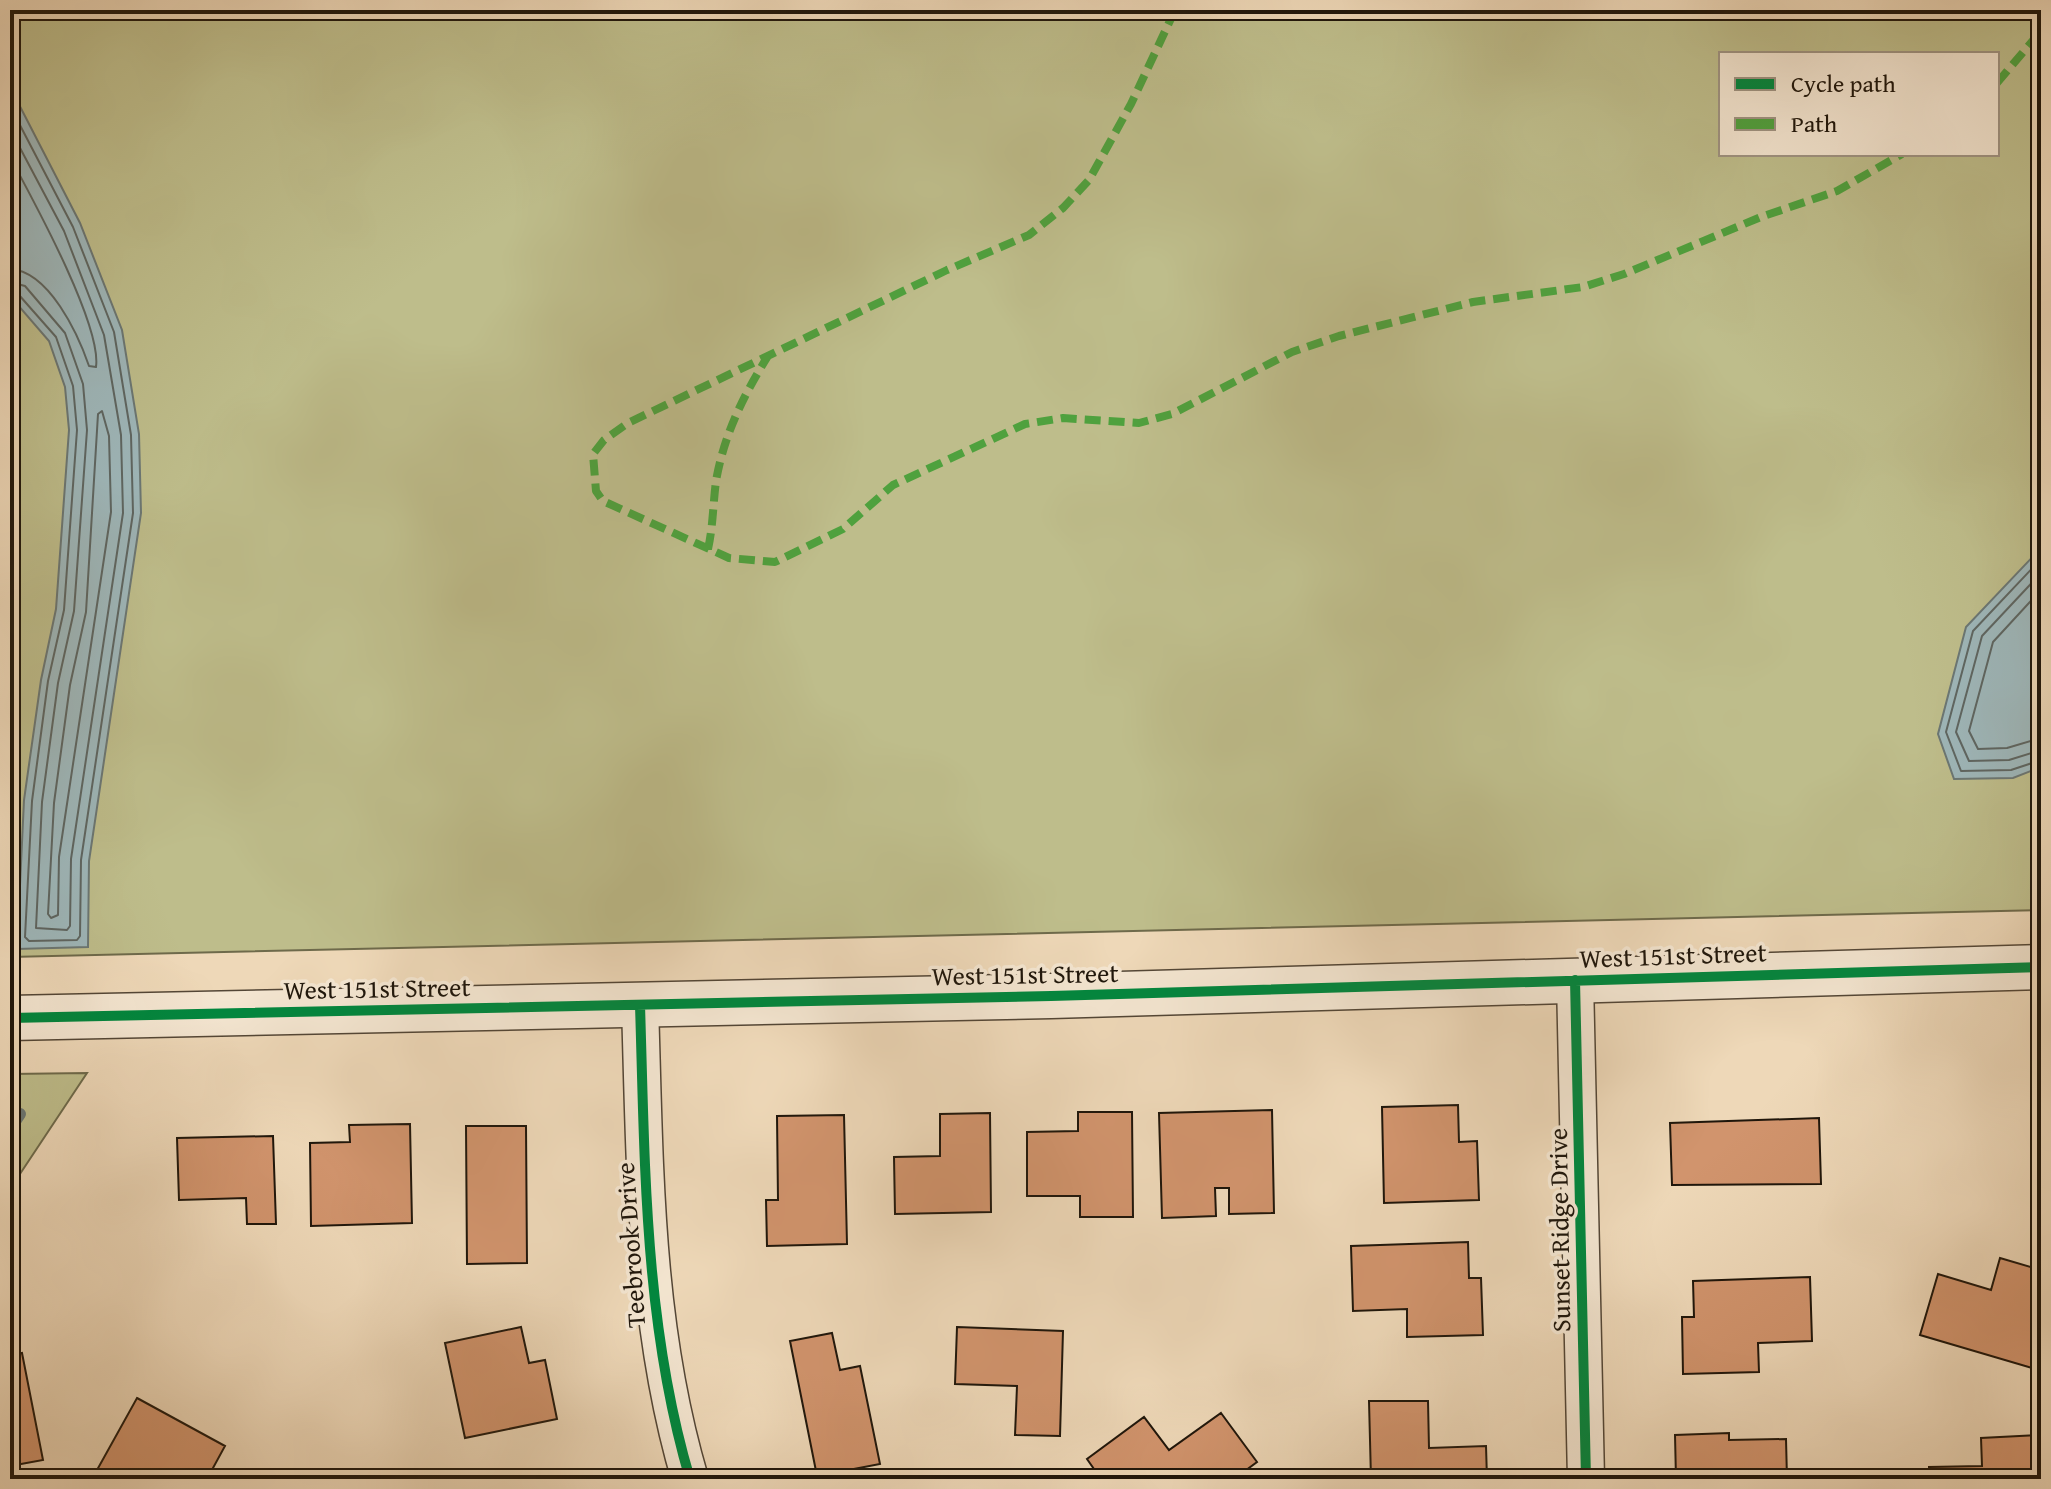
<svg xmlns="http://www.w3.org/2000/svg" width="2051" height="1489" font-family="'Gentium Book Plus',serif">
<style>
.green{fill:#bebd8b;stroke:#6e6a4b;stroke-width:2;fill-rule:evenodd}
.water{fill:#9eb7ba;stroke:#6b7774;stroke-width:2}
.lines{fill:none;stroke-linecap:round;stroke-linejoin:round}
.shore{stroke:#5e6662;stroke-width:2}
.stream{stroke:#6b7774;stroke-width:12}
.building{fill:#d1946d;stroke:#1f160b;stroke-width:2}
.minor-casing{stroke:#534636;stroke-width:39}
.tertiary-casing{stroke:#534636;stroke-width:47}
.minor{stroke:#f4e6d1;stroke-width:36}
.tertiary{stroke:#f4e6d1;stroke-width:44}
.quiet{stroke:#4fa13e;stroke-width:8;stroke-dasharray:16 8;stroke-linecap:butt}
.cycleway-casing{stroke:#f4e6d1;stroke-width:15}
.cycleway{stroke:#00873e;stroke-width:10}
.labels{text-anchor:middle;dominant-baseline:central;stroke-width:7;stroke-linejoin:round;paint-order:stroke}
.street-label{font-size:26px;fill:#1f160b;stroke:#f4e6d1}
</style>
<rect width="100%" height="100%" fill="#eed8b8"/>
<filter id="stains"><feTurbulence type="fractalNoise" baseFrequency=".0025" numOctaves="4"/><feColorMatrix values="0 0 0 0 .2 0 0 0 0 .09 0 0 0 0 .02 0 0 0 .5 -.17"/></filter>
<radialGradient id="worn" r=".72"><stop offset=".6" stop-color="#630" stop-opacity="0"/><stop offset="1" stop-color="#630" stop-opacity=".3"/></radialGradient>
<path class="green" d="M 10,10 L 2041,10 L 2041,910 L 10,957 ZM 1721,54 L 1997,54 L 1997,154 L 1721,154 Z
M 87,1073 L 10,1189 L 10,1074 Z"/>
<path class="water" d="M 10,87 L 80,223 L 122,330 L 139,434 L 141,513 L 89,861 L 88,947 L 17,949 L 24,800 L 41,680 L 56,609 L 69,430 L 65,387 L 49,341 L 10,296 Z
M 2041,548 L 2041,767 L 2013,778 L 1954,779 L 1938,734 L 1966,627 Z"/>
<g class="lines">
<path class="shore" d="M 10,106 L 73,227 L 114,332 L 131,435 L 133,513 L 81,860 L 80,936 L 77,940 L 29,941 L 25,937 L 32,801 L 48,681 L 64,610 L 77,430 L 73,386 L 56,337 L 19,295 L 10,292
M 10,129 L 64,231 L 104,335 L 121,435 L 123,513 L 71,859 L 70,926 L 67,930 L 36,928 L 42,802 L 58,683 L 74,611 L 87,430 L 83,384 L 65,333 L 25,286 L 10,282
M 10,157 C 32,198 102,325 96,367 L 89,366 C 78,334 49,271 10,269
M 102,411 L 109,436 L 111,512 L 59,857 L 58,915 L 51,918 L 48,914 L 54,803 L 70,685 L 86,612 L 98,414 Z
M 2041,559 L 1973,631 L 1946,732 L 1961,771 L 2011,770 L 2041,760
M 2041,573 L 1982,636 L 1956,732 L 1969,761 L 2009,760 L 2041,750
M 2041,590 L 1993,642 L 1969,731 L 1978,749 L 2007,748 L 2041,738"/>
<path class="stream" d="M 10,1129 L 20,1114"/>
</g>
<path class="building" d="M 1458,1105 L 1459,1142 L 1477,1141 L 1479,1200 L 1384,1203 L 1382,1107 Z
M 1272,1110 L 1274,1213 L 1229,1214 L 1229,1188 L 1215,1188 L 1216,1216 L 1162,1218 L 1159,1113 Z
M 1078,1112 L 1132,1112 L 1133,1217 L 1080,1217 L 1080,1196 L 1027,1196 L 1027,1132 L 1078,1131 Z
M 990,1113 L 991,1212 L 895,1214 L 894,1157 L 940,1156 L 940,1114 Z
M 844,1115 L 847,1244 L 767,1246 L 766,1200 L 778,1200 L 777,1116 Z
M 1819,1118 L 1821,1184 L 1672,1185 L 1670,1123 Z
M 410,1124 L 412,1223 L 311,1226 L 310,1143 L 350,1142 L 349,1125 Z
M 466,1126 L 526,1126 L 527,1263 L 467,1264 Z
M 273,1136 L 276,1224 L 247,1224 L 246,1198 L 179,1200 L 177,1138 Z
M 1468,1242 L 1469,1278 L 1481,1278 L 1483,1335 L 1407,1337 L 1407,1309 L 1353,1311 L 1351,1246 Z
M 2000,1258 L 2041,1270 L 2041,1337 L 2032,1368 L 1920,1335 L 1938,1274 L 1991,1290 Z
M 1810,1277 L 1812,1341 L 1758,1343 L 1759,1372 L 1683,1374 L 1682,1317 L 1694,1317 L 1693,1281 Z
M 521,1327 L 529,1363 L 545,1360 L 557,1419 L 465,1438 L 445,1343 Z
M 957,1327 L 1063,1331 L 1060,1436 L 1015,1435 L 1017,1386 L 955,1384 Z
M 832,1333 L 840,1370 L 860,1366 L 880,1464 L 817,1476 L 790,1341 Z
M 22,1353 L 43,1460 L 10,1466 L 10,1355 Z
M 137,1398 L 225,1446 L 207,1479 L 158,1479 L 148,1473 L 145,1479 L 92,1479 Z
M 1369,1401 L 1428,1401 L 1429,1448 L 1486,1446 L 1487,1479 L 1371,1479 Z
M 1221,1413 L 1257,1462 L 1234,1479 L 1101,1479 L 1087,1459 L 1144,1417 L 1169,1450 Z
M 1729,1433 L 1729,1440 L 1786,1439 L 1787,1479 L 1676,1479 L 1675,1435 Z
M 2041,1435 L 2041,1479 L 1929,1479 L 1929,1467 L 1982,1466 L 1981,1438 Z
M 533,1471 L 536,1479 L 510,1479 Z"/>
<g class="lines">
<defs>
<path id="minor" d="M 1575,980 L 1586,1479
M 640,1005 C 645,1164 644,1324 690,1479"/>
<path id="tertiary" d="M 10,1018 L 1051,996 L 2041,967"/>
</defs>
<use href="#minor" class="minor-casing"/>
<use href="#tertiary" class="tertiary-casing"/>
<use href="#minor" class="minor"/>
<use href="#tertiary" class="tertiary"/>
<path class="quiet" d="M 1175,10 L 1131,104 L 1089,180 L 1063,208 L 1029,235 L 947,270 L 628,423 L 604,440 L 593,454 L 596,491 L 603,501 L 729,558 L 775,562 L 843,529 L 893,485 L 1025,424 L 1063,418 L 1139,423 L 1172,414 L 1292,352 L 1339,336 L 1473,302 L 1583,287 L 1624,274 L 1761,217 L 1837,191 L 1902,154
M 1997,83 L 2041,31
M 708,549 C 713,527 713,504 716,481 C 724,435 743,396 768,356"/>
<defs>
<path id="cycleway" d="M 1575,980 L 1586,1479
M 640,1005 C 645,1164 644,1324 690,1479
M 10,1018 L 1051,996 L 2041,967"/>
</defs>
<use href="#cycleway" class="cycleway-casing"/>
<use href="#cycleway" class="cycleway"/>
</g>
<g class="labels">
<g class="street-label">
<text transform="translate(1673 955) rotate(-2)">West 151st Street</text>
<text transform="translate(1025 974) rotate(-1)">West 151st Street</text>
<text transform="translate(377 988) rotate(-1)">West 151st Street</text>
<text transform="translate(1559 1230) rotate(-91)">Sunset Ridge Drive</text>
<text transform="translate(630 1245) rotate(-94)">Teebrook Drive</text>
</g>
</g>
<rect width="2051" height="1489" fill="none" stroke="#eed8b8" stroke-width="40"/>
<rect x="12" y="12" width="2027" height="1465" fill="none" stroke="#1f160b" stroke-width="4"/>
<rect x="20" y="20" width="2011" height="1449" fill="none" stroke="#1f160b" stroke-width="2"/>
<rect x="1719" y="52" width="280" height="104" fill="#f4e6d1" stroke="#9f9382" stroke-width="2"/>
<rect x="1735" y="78" width="40" height="12" fill="#00873e" stroke="#9f9382" stroke-width="2"/>
<text x="1791" y="92" font-size="24" fill="#1f160b">Cycle path</text>
<rect x="1735" y="118" width="40" height="12" fill="#4fa13e" stroke="#9f9382" stroke-width="2"/>
<text x="1791" y="132" font-size="24" fill="#1f160b">Path</text>
<rect width="100%" height="100%" filter="url(#stains)"/>
<rect width="100%" height="100%" fill="url(#worn)"/>
</svg>
